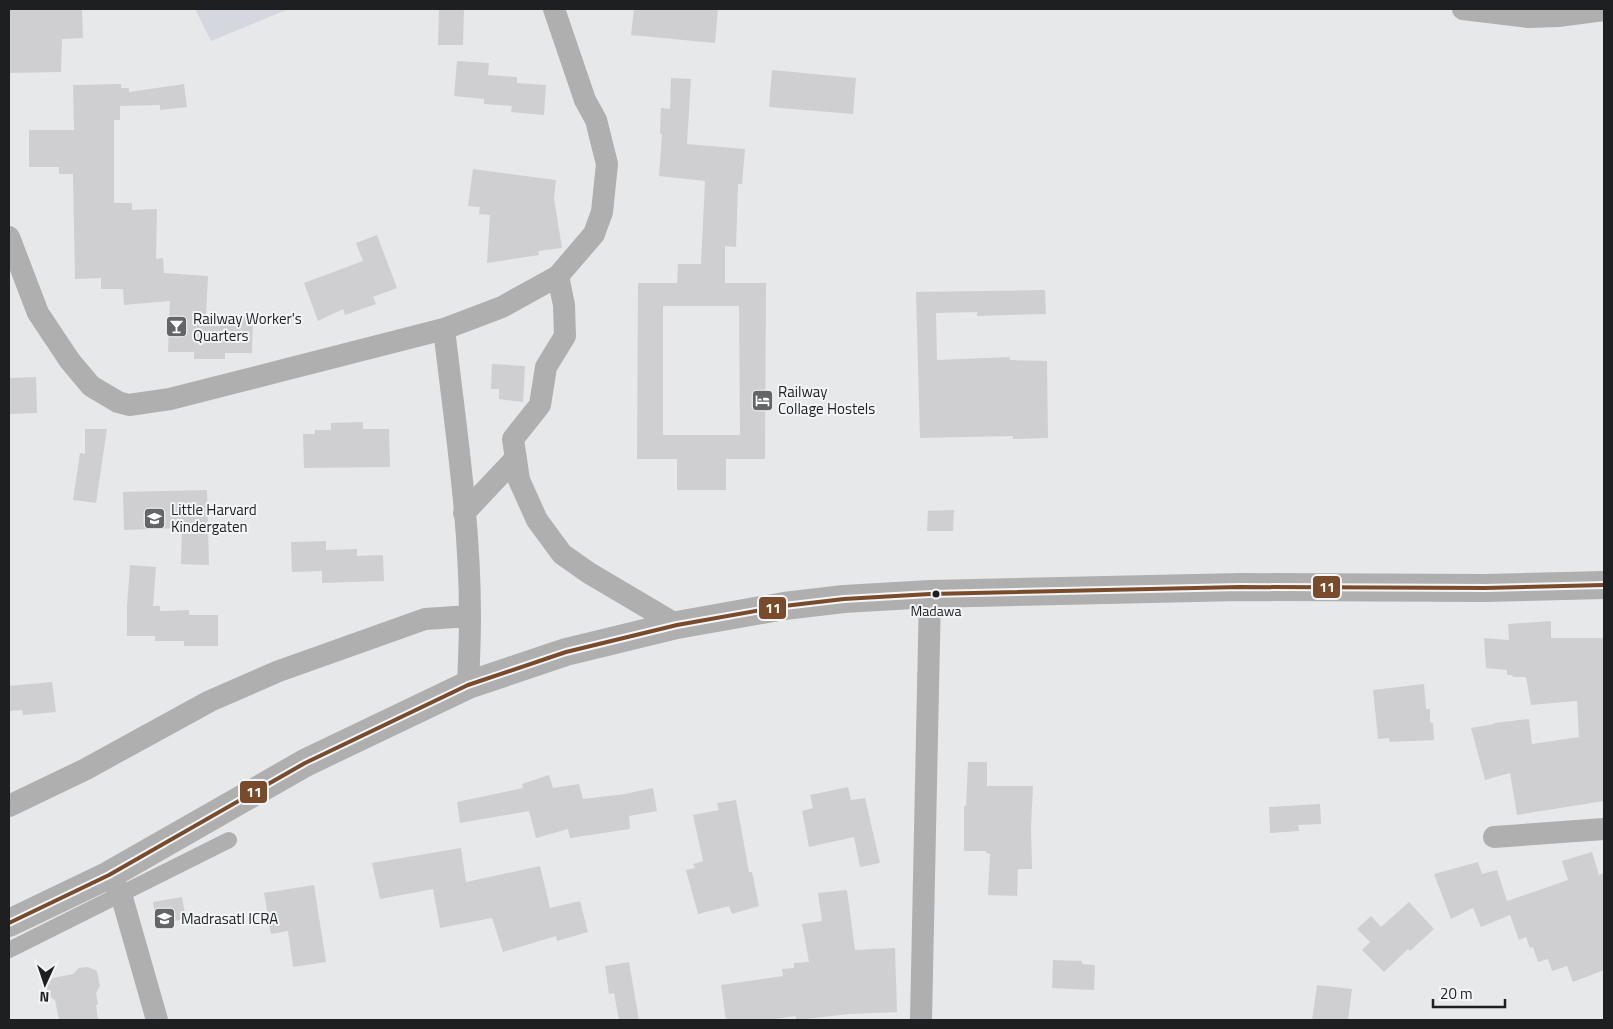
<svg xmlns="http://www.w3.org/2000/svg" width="1613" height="1029" font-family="'Titillium Web',sans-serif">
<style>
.built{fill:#d4d8de}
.building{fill:#cfcfd1;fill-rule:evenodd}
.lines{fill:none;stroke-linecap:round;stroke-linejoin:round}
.pedestrian{stroke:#afafaf;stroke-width:16}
.minor{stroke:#afafaf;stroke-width:22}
.tertiary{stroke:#afafaf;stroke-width:28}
.bus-1-casing{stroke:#f3f6f9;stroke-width:8}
.bus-1{stroke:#7a4b2a;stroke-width:4}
.bus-dot{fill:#1e1f20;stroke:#f3f6f9;stroke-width:2}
.labels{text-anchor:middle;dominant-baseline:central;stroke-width:4;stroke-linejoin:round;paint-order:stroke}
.bus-label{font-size:14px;fill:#1e1f20;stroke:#f3f6f9}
.poi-label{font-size:15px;fill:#1e1f20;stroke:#f3f6f9;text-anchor:start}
.line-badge{stroke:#f3f6f9;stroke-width:2}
.badge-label{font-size:14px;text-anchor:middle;font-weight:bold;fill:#fff}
</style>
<rect width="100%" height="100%" fill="#e7e8ea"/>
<path class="built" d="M 195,9 L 289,9 L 211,41 Z"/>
<path class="building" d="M 9,9 L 82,9 L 83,38 L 62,39 L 61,72 L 9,73 Z
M 439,9 L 464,9 L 463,45 L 438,45 Z
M 634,9 L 718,9 L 715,43 L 631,35 Z
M 457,61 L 489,63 L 488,75 L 517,77 L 517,83 L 546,85 L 544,115 L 511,112 L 512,106 L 484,104 L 484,99 L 454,96 Z
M 772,70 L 856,78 L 853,114 L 769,107 Z
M 671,78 L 691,79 L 687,144 L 745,149 L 742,184 L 738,184 L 736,247 L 725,246 L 725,283 L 766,283 L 765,459 L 726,459 L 726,490 L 677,490 L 677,459 L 637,459 L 638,283 L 677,283 L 678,264 L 701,264 L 705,181 L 659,176 L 662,134 L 660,134 L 661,108 L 670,109 ZM 663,306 L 739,306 L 740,435 L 663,435 Z
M 121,84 L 121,88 L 129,88 L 129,92 L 184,84 L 187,107 L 160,110 L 160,105 L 120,106 L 120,120 L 114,120 L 114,203 L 132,203 L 132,210 L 157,209 L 156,259 L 163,258 L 164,273 L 208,276 L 206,315 L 253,316 L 252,353 L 225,353 L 225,359 L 194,359 L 194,352 L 168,352 L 170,301 L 124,305 L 123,289 L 101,289 L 101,278 L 75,279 L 73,174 L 59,174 L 59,167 L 29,167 L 29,130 L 74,130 L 73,85 Z
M 473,169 L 556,180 L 554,198 L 562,248 L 538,251 L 539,255 L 487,263 L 490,215 L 479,214 L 480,207 L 468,206 Z
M 377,235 L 397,288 L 373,297 L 376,304 L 345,315 L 343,309 L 318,321 L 304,283 L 363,261 L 356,243 Z
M 1045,290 L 1046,314 L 977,316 L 977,312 L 936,313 L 937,360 L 1009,357 L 1010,360 L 1047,361 L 1048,438 L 1013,439 L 1013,436 L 920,438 L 916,292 Z
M 492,364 L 525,366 L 523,402 L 499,399 L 499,389 L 491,389 Z
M 36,377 L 37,413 L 9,414 L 9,378 Z
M 363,422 L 363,429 L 389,429 L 390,467 L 304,468 L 303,434 L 315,434 L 315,430 L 331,430 L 331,423 Z
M 85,429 L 107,429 L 96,503 L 73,500 L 80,453 L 85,454 Z
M 207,490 L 209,565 L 181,564 L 182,528 L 124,530 L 123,492 Z
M 954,510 L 953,531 L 927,531 L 928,511 Z
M 326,541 L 326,550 L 357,549 L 357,556 L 383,555 L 384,581 L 322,583 L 322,571 L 292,572 L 291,542 Z
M 130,565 L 156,567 L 153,606 L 160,606 L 160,611 L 189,610 L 189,615 L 218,615 L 218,646 L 184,646 L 184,641 L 155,641 L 155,636 L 127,636 L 127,606 Z
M 1551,621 L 1551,638 L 1604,638 L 1604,801 L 1517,815 L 1510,773 L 1485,780 L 1471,728 L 1494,724 L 1494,723 L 1529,719 L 1532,744 L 1579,737 L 1577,701 L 1531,705 L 1526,677 L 1513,677 L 1512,675 L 1507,675 L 1507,670 L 1486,668 L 1484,638 L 1509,640 L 1508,624 Z
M 52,682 L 56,712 L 23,715 L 22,710 L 9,711 L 9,686 Z
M 1424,684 L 1426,709 L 1430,709 L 1430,722 L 1433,723 L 1434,740 L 1390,742 L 1389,738 L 1378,739 L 1373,690 Z
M 968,762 L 987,762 L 987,786 L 1033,786 L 1031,827 L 1032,869 L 1018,869 L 1017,896 L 988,895 L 990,854 L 986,853 L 986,851 L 964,851 L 964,806 L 966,806 Z
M 549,775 L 553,788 L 579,784 L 583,799 L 625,794 L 653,788 L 657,811 L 629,816 L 630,829 L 570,838 L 568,829 L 536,838 L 529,811 L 460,823 L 457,802 L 523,788 L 522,784 Z
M 848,787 L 851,800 L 865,798 L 880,863 L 860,867 L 854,837 L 809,847 L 802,811 L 813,808 L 810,795 Z
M 736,800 L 749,872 L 752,872 L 759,906 L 732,914 L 729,906 L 698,914 L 686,870 L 695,868 L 693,864 L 703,861 L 693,815 L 719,810 L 717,803 Z
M 1320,804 L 1321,824 L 1298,825 L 1299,831 L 1270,833 L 1269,807 Z
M 461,848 L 466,882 L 540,866 L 550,908 L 580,901 L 588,932 L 557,941 L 556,936 L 503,952 L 492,918 L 440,928 L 433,889 L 380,899 L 372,863 Z
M 1592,852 L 1599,875 L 1604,873 L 1604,970 L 1573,982 L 1567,966 L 1552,971 L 1548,959 L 1538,962 L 1533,947 L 1530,948 L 1526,937 L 1519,940 L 1510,915 L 1481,927 L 1473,908 L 1451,919 L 1434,874 L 1478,862 L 1482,874 L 1497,870 L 1507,901 L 1568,880 L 1562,861 Z
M 314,885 L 326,962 L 293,967 L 288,931 L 271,934 L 264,893 Z
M 847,890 L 855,950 L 895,948 L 897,1012 L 849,1014 L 796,1020 L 796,1016 L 768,1020 L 726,1020 L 721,985 L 783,976 L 782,969 L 794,968 L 794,963 L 809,962 L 802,924 L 822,921 L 818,893 Z
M 182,897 L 186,919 L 157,924 L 153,902 Z
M 1409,902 L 1434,929 L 1410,951 L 1408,949 L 1384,972 L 1362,950 L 1370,942 L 1357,929 L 1371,916 L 1381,927 Z
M 1053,960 L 1082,961 L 1082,964 L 1095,965 L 1094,990 L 1052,988 Z
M 629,962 L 639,1020 L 619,1020 L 614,993 L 609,994 L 605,966 Z
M 88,967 L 97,971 L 100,986 L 96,993 L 98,1005 L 96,1005 L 98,1020 L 59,1020 L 55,1000 L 49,996 L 46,986 L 53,978 L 73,974 L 79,968 Z
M 1317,985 L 1352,989 L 1348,1020 L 1312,1020 Z"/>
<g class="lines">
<path class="pedestrian" d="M 9,950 L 229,840"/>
<path class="minor" d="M 1463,9 L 1528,17 L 1558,16 L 1604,10
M 9,237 L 38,313 L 70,361 L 91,386 L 118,402 L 129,405 L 170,399 L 444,329 L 502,307 L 558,276 L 594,234 L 602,212 L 607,164 L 596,120 L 585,100 L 554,9
M 558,276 L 564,305 L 565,336 L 546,367 L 540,405 L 513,439 L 519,480 L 537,520 L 562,554 L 589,573 L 677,625
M 444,329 C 455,423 470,521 470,616 C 470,639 469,662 468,685
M 464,513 L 516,458
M 9,806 L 86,769 L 210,701 L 279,671 L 425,619 L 470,616
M 1494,837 L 1604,829
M 109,875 L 121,894 L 157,1020
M 921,1020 L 930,594"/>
<path class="tertiary" d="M 9,923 L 109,875 L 305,763 L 468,685 L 566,652 L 677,625 L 784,606 L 844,599 L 930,594 L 1240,587 L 1485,588 L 1604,585"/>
<defs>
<path id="bus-1" d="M 9,923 L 109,875 L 305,763 L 468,685 L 566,652 L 677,625 L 784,606 L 844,599 L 930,594 L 1240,587 L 1485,588 L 1604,585"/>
</defs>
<use href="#bus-1" class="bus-1-casing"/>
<use href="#bus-1" class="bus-1"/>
</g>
<defs>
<symbol id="bar-square" viewBox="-11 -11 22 22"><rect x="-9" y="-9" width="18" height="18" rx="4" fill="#646567" stroke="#f3f6f9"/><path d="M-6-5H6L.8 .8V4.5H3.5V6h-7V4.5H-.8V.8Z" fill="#fff"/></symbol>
<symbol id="hotel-square" viewBox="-11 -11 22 22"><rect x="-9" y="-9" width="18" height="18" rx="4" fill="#646567" stroke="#f3f6f9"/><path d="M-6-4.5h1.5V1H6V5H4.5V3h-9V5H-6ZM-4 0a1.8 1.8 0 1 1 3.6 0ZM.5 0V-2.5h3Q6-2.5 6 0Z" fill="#fff"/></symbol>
<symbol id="school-square" viewBox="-11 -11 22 22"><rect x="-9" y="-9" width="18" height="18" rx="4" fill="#646567" stroke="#f3f6f9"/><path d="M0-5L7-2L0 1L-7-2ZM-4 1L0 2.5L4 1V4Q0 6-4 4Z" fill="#fff"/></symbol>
</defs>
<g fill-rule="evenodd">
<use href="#bar-square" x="164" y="314" width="25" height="25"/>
<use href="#hotel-square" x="750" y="388" width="25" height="25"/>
<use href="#school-square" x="142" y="506" width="25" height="25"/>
<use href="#school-square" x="152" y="906" width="25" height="25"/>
</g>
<circle class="bus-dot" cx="936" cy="594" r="4.5"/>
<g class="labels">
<g class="bus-label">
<text x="936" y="610">Madawa</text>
</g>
<g class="poi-label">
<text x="193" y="318">Railway Worker's<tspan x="193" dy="17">Quarters</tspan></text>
<text x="778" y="391">Railway<tspan x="778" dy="17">Collage Hostels</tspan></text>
<text x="171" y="509">Little Harvard<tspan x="171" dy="17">Kindergaten</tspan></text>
<text x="181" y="918">Madrasatl ICRA</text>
</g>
</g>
<g class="line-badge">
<rect x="1312" y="575" width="29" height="24" rx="5" fill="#7a4b2a"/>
<rect x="758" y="596" width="29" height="24" rx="5" fill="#7a4b2a"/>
<rect x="239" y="780" width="29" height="24" rx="5" fill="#7a4b2a"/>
</g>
<g class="badge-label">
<text x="1327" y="592">11</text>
<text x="773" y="613">11</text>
<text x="254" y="797">11</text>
</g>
<rect width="1613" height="1029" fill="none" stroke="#1e1f20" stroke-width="20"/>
<g transform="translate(45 984) rotate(183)" stroke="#f3f6f9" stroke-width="4" paint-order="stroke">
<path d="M0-4L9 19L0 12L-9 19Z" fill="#1e1f20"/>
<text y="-8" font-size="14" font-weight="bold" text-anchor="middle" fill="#1e1f20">N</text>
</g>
<path d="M1433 999v8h72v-8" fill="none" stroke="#1e1f20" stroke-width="2.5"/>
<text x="1440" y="999" font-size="15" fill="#1e1f20" stroke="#f3f6f9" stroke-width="4" paint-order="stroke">20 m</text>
</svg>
